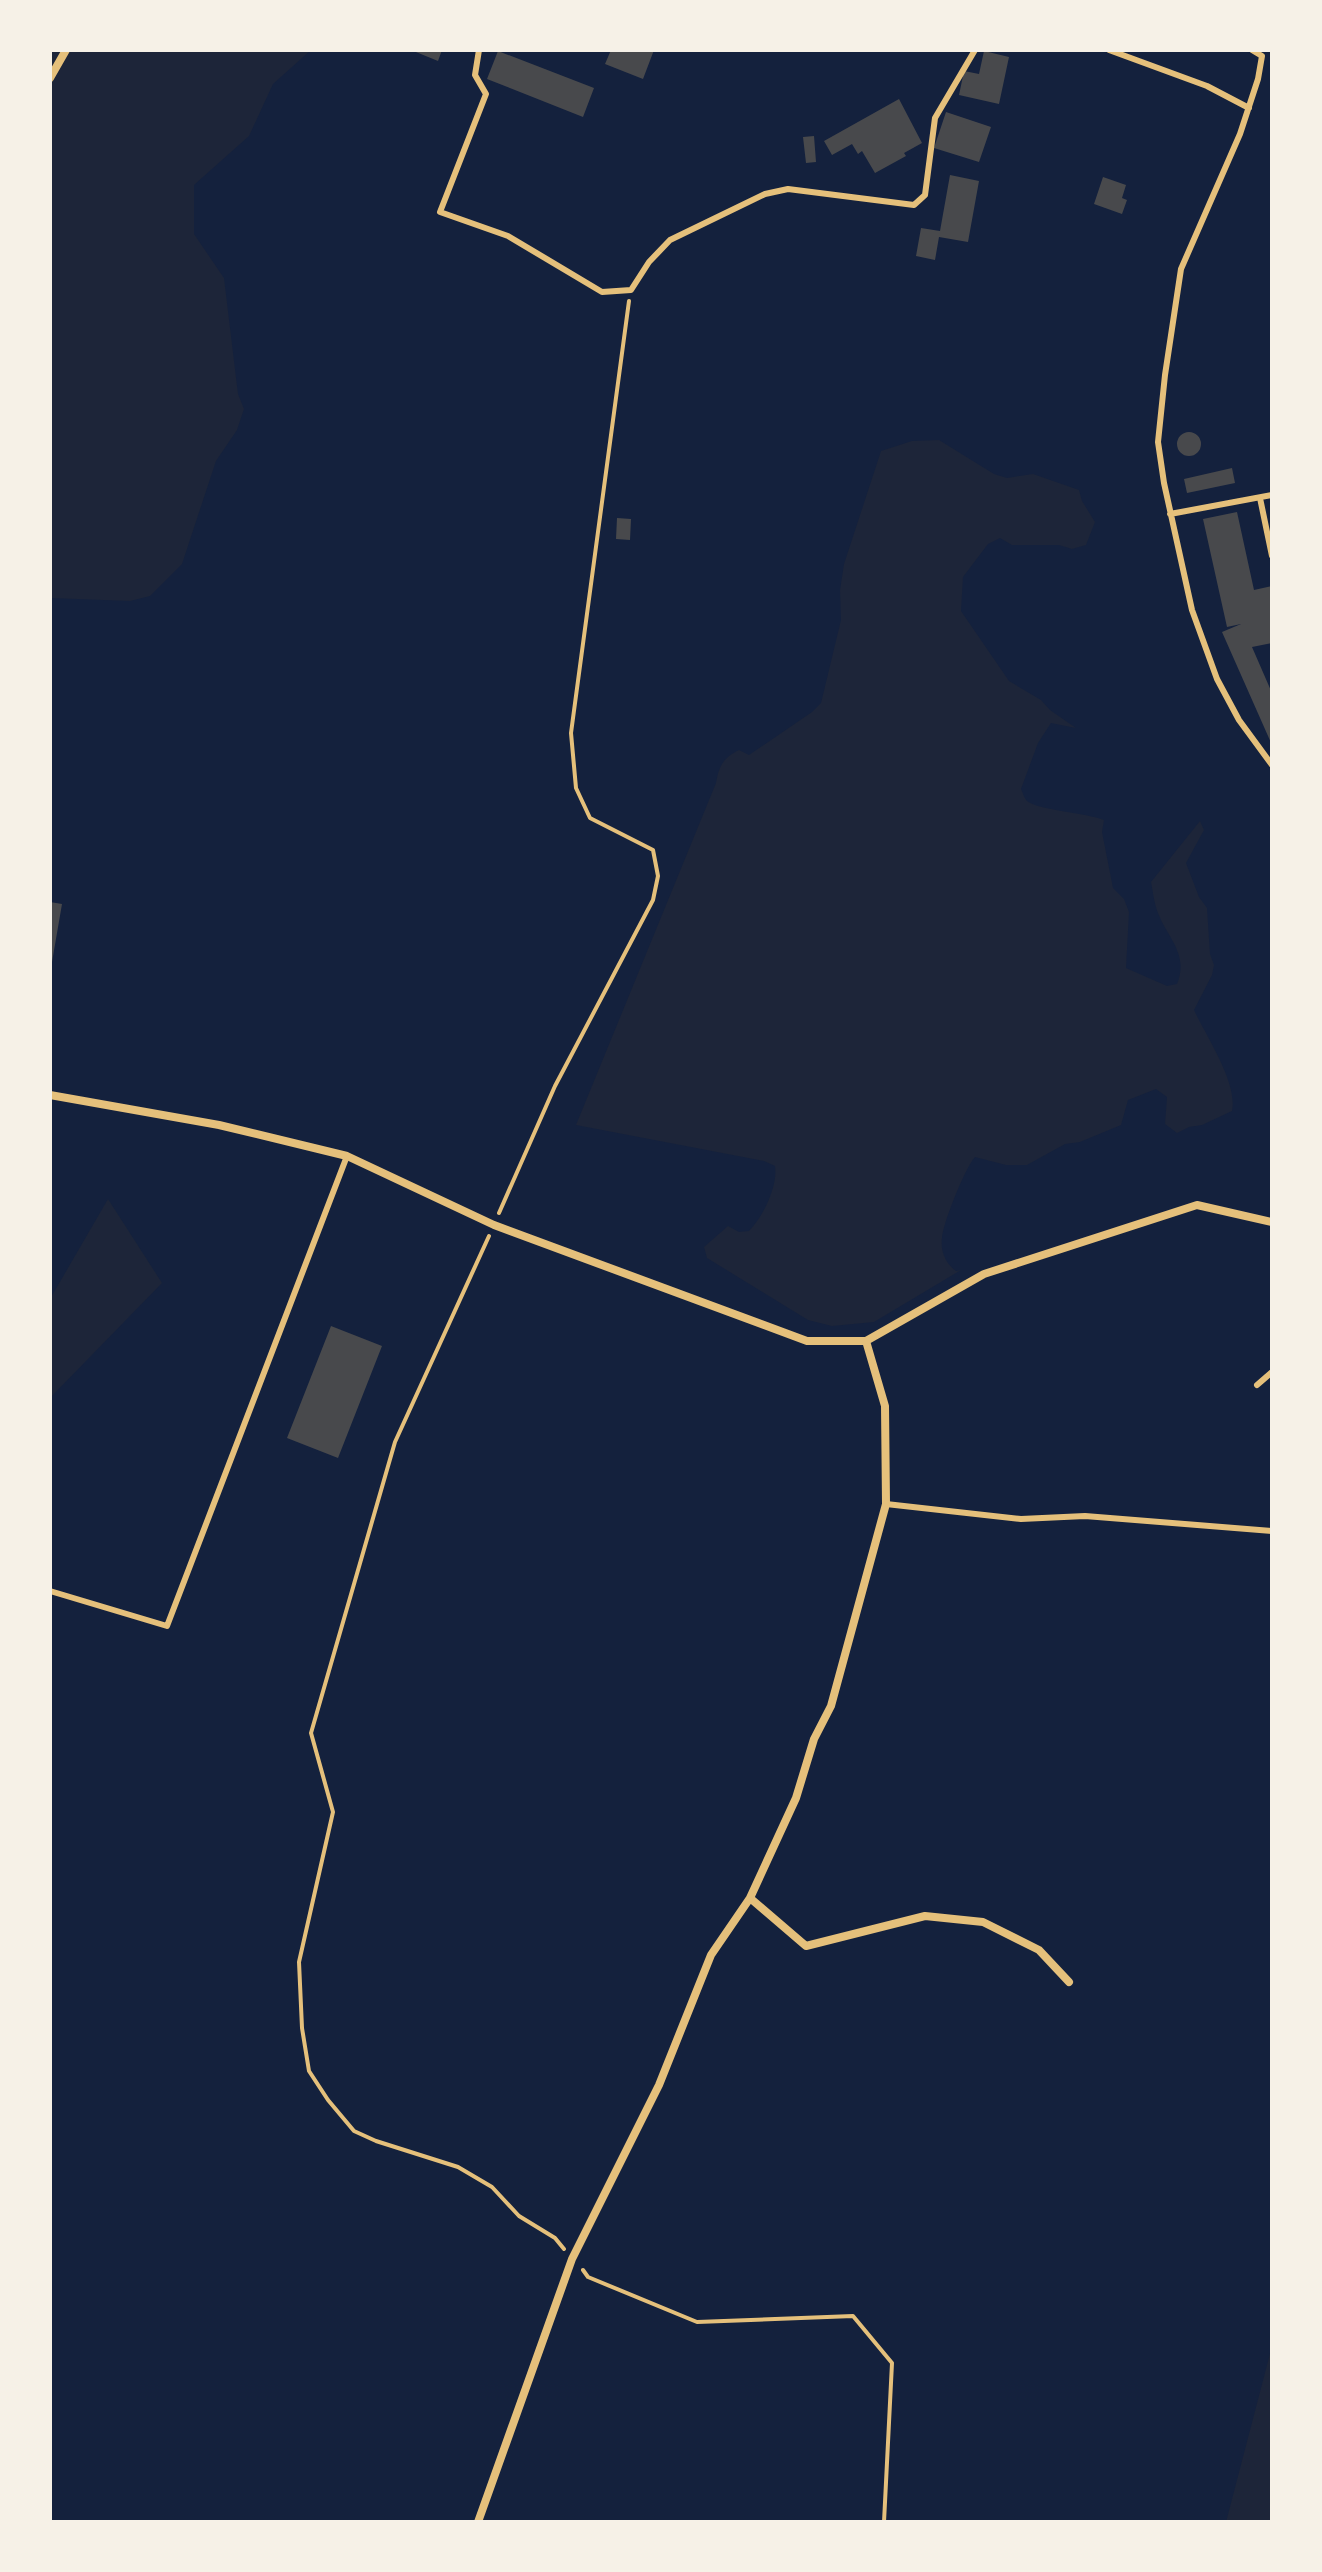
<svg xmlns="http://www.w3.org/2000/svg" width="1322" height="2572" font-family="'Noto Sans',sans-serif">
<style>
.green{fill:#1d2539}
.building{fill:#48494c}
.lines{fill:none;stroke-linecap:round;stroke-linejoin:round}
.path{stroke:#e5c07b;stroke-width:4}
.service{stroke:#e5c07b;stroke-width:6}
.minor{stroke:#e5c07b;stroke-width:8}
</style>
<rect width="100%" height="100%" fill="#14213d"/>
<path class="green" d="M 50,50 L 311,50 L 273,84 L 249,136 L 194,185 L 194,234 L 224,278 L 238,394 L 244,409 L 237,430 L 216,461 L 182,564 L 150,596 L 130,601 L 50,598 Z
M 939,440 L 994,474 L 1007,478 L 1033,474 L 1079,490 L 1082,501 L 1095,522 L 1086,545 L 1072,549 L 1059,545 L 1012,545 L 1000,538 L 988,544 L 963,577 L 961,611 L 1009,681 L 1041,700 L 1050,710 L 1076,728 L 1051,723 L 1038,743 L 1021,789 C 1023,793 1024,798 1027,801 C 1037,810 1087,813 1104,820 L 1102,832 L 1113,888 L 1124,899 L 1129,912 L 1126,968 L 1167,986 L 1177,984 C 1189,954 1168,939 1158,913 C 1154,903 1153,892 1151,882 L 1200,821 L 1204,830 L 1186,863 L 1199,897 L 1207,908 L 1210,954 L 1214,965 L 1212,975 L 1194,1010 C 1206,1036 1238,1083 1232,1111 L 1202,1125 L 1189,1127 L 1177,1133 L 1165,1124 L 1167,1097 L 1156,1089 L 1128,1100 L 1121,1125 L 1080,1142 L 1065,1144 L 1027,1165 L 1006,1165 L 975,1157 C 965,1168 943,1223 942,1238 C 940,1251 946,1264 956,1271 L 961,1270 L 874,1322 L 832,1326 L 808,1320 L 707,1258 L 704,1247 L 728,1226 L 739,1232 L 749,1231 C 763,1217 778,1186 775,1166 L 764,1161 L 576,1125 L 716,783 C 719,766 723,758 739,750 L 749,755 L 812,712 L 821,703 L 841,620 L 840,590 L 844,564 L 881,451 L 912,441 Z
M 108,1199 L 162,1283 L 50,1398 L 50,1299 Z
M 1272,2346 L 1272,2522 L 1226,2522 Z"/>
<path class="building" d="M 411,50 L 442,50 L 438,61 Z
M 611,50 L 654,50 L 643,79 L 605,64 Z
M 498,51 L 594,88 L 583,117 L 487,79 Z
M 984,51 L 1009,57 L 999,104 L 959,95 L 964,71 L 979,74 Z
M 899,99 L 922,143 L 904,153 L 906,156 L 875,173 L 862,151 L 858,154 L 852,144 L 832,155 L 824,141 Z
M 946,112 L 991,127 L 979,162 L 934,148 Z
M 814,136 L 816,162 L 806,163 L 803,137 Z
M 950,175 L 979,181 L 968,242 L 939,237 L 935,260 L 916,256 L 921,228 L 940,231 Z
M 1103,177 L 1126,185 L 1122,198 L 1127,200 L 1122,214 L 1094,204 Z
M1177 444a12 12 0 1 1 24 0a12 12 0 1 1-24 0Z
M 1232,468 L 1235,483 L 1187,493 L 1184,479 Z
M 1237,512 L 1254,590 L 1272,586 L 1272,643 L 1252,647 L 1272,693 L 1272,745 L 1222,632 L 1241,624 L 1227,627 L 1203,519 Z
M 617,518 L 631,519 L 630,540 L 616,539 Z
M 50,902 L 62,904 L 52,962 L 50,962 Z
M 331,1326 L 382,1346 L 338,1458 L 287,1438 Z"/>
<g class="lines">
<path class="path" d="M 499,1213 L 555,1086 L 653,900 L 658,876 L 653,850 L 590,818 L 576,788 L 571,733 L 629,301
M 489,1236 L 395,1442 L 311,1733 L 333,1812 L 299,1962 L 302,2028 L 309,2071 L 328,2100 L 354,2131 L 376,2141 L 458,2167 L 492,2187 L 519,2216 L 555,2238 L 564,2249
M 583,2270 L 588,2277 L 697,2322 L 853,2316 L 892,2363 L 884,2522"/>
<path class="service" d="M 479,50 L 475,75 L 486,94 L 440,212 L 508,236 L 602,292 L 631,290 L 649,262 L 670,240 L 765,194 L 788,189 L 914,205 L 925,195 L 935,118 L 975,50
M 1109,50 L 1207,86 L 1249,108
M 1252,50 L 1262,56 L 1258,79 L 1240,134 L 1181,269 L 1165,375 L 1158,442 L 1164,483 L 1192,610 L 1217,679 L 1239,720 L 1272,765
M 1260,498 L 1272,556
M 1170,514 L 1272,495
M 1257,1385 L 1272,1372
M 886,1504 L 1021,1519 L 1085,1516 L 1272,1531
M 50,1591 L 167,1626 L 347,1156"/>
<path class="minor" d="M 50,78 L 66,50
M 50,1095 L 219,1125 L 347,1156 L 494,1225 L 807,1341 L 866,1341 L 984,1274 L 1197,1205 L 1272,1222
M 750,1898 L 806,1946 L 925,1916 L 983,1922 L 1039,1950 L 1069,1982
M 478,2522 L 572,2259 L 659,2085 L 711,1955 L 750,1898 L 796,1798 L 814,1739 L 831,1706 L 886,1504 L 885,1406 L 866,1341"/>
</g>
<rect width="1322" height="2572" fill="none" stroke="#f6f1e7" stroke-width="104"/>
</svg>
